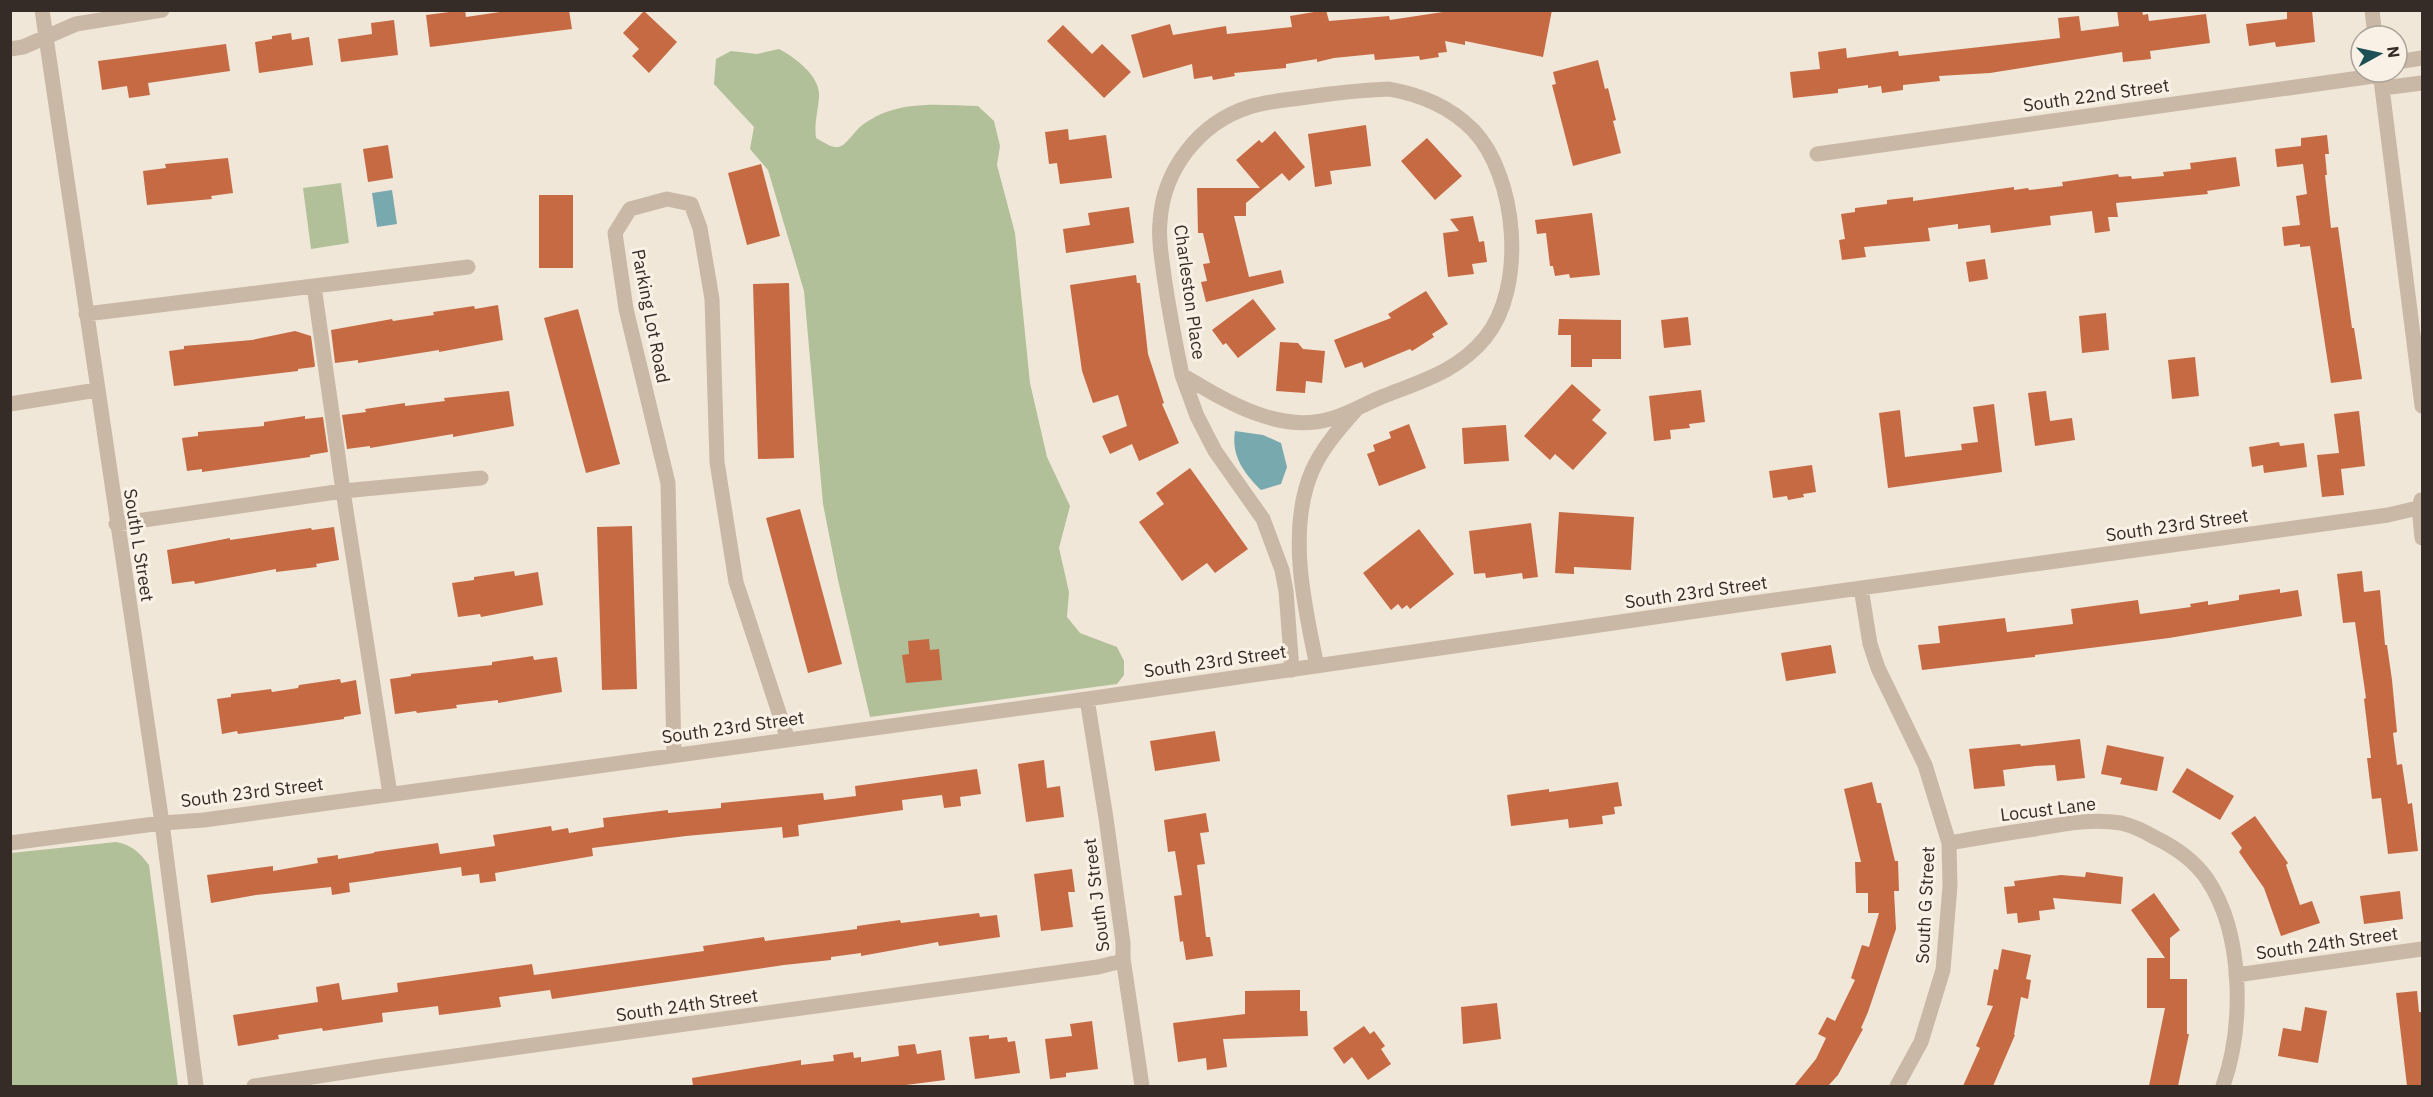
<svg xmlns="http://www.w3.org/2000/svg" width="2433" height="1097" font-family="'IBM Plex Sans',sans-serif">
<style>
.green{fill:#b1c099}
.water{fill:#78a9ae}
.building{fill:#c56a43}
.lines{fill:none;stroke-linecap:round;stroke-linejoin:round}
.minor{stroke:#c9b8a5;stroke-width:15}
.labels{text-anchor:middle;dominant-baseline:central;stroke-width:6;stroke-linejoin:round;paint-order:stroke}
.street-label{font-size:18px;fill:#352c27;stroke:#f9f1e5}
</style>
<rect width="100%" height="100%" fill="#f1e7d9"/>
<path class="green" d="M 779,49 C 794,57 821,76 819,97 C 818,112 814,123 816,138 C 841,153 840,149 857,130 C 862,124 873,118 881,114 C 911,101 946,105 978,106 L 994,121 L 1000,146 L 997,165 L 1015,233 L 1030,383 L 1047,457 L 1070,506 L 1059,548 L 1069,592 L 1067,617 L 1080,633 L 1117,647 L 1124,661 L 1124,675 L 1117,684 L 870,717 L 838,580 L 823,504 L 804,291 L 768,170 L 750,149 L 754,127 L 714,84 L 716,59 L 731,51 L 757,54 Z
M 341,183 L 349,243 L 311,249 L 303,188 Z
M 116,842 C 132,845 139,852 149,865 L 178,1086 L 11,1086 L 11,853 Z"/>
<path class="water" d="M 392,190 L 397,224 L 377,227 L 372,193 Z
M 1235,431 L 1263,435 L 1281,443 L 1287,467 L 1281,484 L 1261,490 C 1244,473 1231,456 1235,431 Z"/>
<path class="building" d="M 465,10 L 466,17 L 513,10 L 569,10 L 572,29 L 430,47 L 426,15 Z
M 1326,10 L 1329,21 L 1389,16 L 1390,20 L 1456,10 L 1552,10 L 1543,57 L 1465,41 L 1465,45 L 1445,41 L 1447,52 L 1438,53 L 1439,57 L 1420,60 L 1419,56 L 1375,60 L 1374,54 L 1334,58 L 1317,62 L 1317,59 L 1286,64 L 1286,68 L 1234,73 L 1235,76 L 1213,80 L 1212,76 L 1194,79 L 1192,64 L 1143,78 L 1131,35 L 1170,24 L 1173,35 L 1226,26 L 1227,34 L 1292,27 L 1290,16 Z
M 2117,10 L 2142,10 L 2143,15 L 2148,14 L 2149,21 L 2206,14 L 2210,43 L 2150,51 L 2151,59 L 2123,62 L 2122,52 L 1990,73 L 1939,76 L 1940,81 L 1903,85 L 1903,90 L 1882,93 L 1881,86 L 1868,88 L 1868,85 L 1838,89 L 1838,93 L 1793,98 L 1790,72 L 1820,69 L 1818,52 L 1846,48 L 1847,58 L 1898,51 L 1899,56 L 2060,38 L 2058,18 L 2079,16 L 2081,31 L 2119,26 Z
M 2287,10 L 2312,10 L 2315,42 L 2276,47 L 2275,42 L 2249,46 L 2246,24 L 2287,19 Z
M 644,11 L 677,42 L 649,73 L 632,56 L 639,49 L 623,33 Z
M 394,20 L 398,55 L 341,62 L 338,39 L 372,34 L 371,23 Z
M 1063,25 L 1092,54 L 1102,44 L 1131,72 L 1104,98 L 1047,41 Z
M 291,33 L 292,40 L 309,37 L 313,65 L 259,73 L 255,42 L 272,39 L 272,36 Z
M 226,44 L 230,71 L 148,83 L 150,95 L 129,98 L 127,86 L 102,90 L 98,61 Z
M 1598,60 L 1605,89 L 1608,88 L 1616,120 L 1613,121 L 1621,153 L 1573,166 L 1552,85 L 1556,84 L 1553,72 Z
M 1366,125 L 1371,166 L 1330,171 L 1332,184 L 1315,187 L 1308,134 Z
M 1068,129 L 1069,140 L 1106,135 L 1112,178 L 1060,184 L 1057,163 L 1049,164 L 1045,132 Z
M 1275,131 L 1305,167 L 1289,181 L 1282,173 L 1246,203 L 1246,216 L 1234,216 L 1249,277 L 1281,270 L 1284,283 L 1206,302 L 1201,282 L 1207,281 L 1203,264 L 1210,263 L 1203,233 L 1198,233 L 1197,188 L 1260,188 L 1236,160 L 1259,140 L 1262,143 Z
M 2327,135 L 2329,154 L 2325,154 L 2327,175 L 2325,175 L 2331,228 L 2338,227 L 2352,328 L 2354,328 L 2362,379 L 2331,383 L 2310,246 L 2300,247 L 2300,244 L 2284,246 L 2282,227 L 2300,225 L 2296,196 L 2307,194 L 2303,164 L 2277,167 L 2275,149 L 2301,146 L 2301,138 Z
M 1427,138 L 1462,176 L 1435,200 L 1401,161 Z
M 388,145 L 393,178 L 368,182 L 363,149 Z
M 2236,157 L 2240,186 L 2207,191 L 2208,194 L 2116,203 L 2118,217 L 2108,217 L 2110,231 L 2095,233 L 2092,211 L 2050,216 L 2051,225 L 1991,233 L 1990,225 L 1958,229 L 1958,224 L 1928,228 L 1930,241 L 1864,247 L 1866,257 L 1842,260 L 1839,240 L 1845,239 L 1841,214 L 1855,212 L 1855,208 L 1887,204 L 1887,200 L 1913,197 L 1913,201 L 2014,187 L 2014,190 L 2028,188 L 2029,190 L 2063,186 L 2062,182 L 2118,174 L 2119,177 L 2131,176 L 2132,179 L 2164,176 L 2163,172 L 2191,169 L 2190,163 Z
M 228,158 L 233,193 L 211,196 L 212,199 L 147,205 L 143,171 L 166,168 L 165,164 Z
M 761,164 L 780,236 L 747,245 L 728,173 Z
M 539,195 L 573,195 L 573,268 L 539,268 Z
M 1129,207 L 1134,243 L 1066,253 L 1063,229 L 1090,225 L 1088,213 Z
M 1592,213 L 1600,275 L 1570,278 L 1569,274 L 1555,276 L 1553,266 L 1550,266 L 1546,233 L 1537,234 L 1535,220 Z
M 1473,216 L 1479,242 L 1484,241 L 1487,262 L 1472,264 L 1474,274 L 1448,277 L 1443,233 L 1459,231 L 1450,219 Z
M 1985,259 L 1988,279 L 1969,282 L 1966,262 Z
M 1136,275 L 1137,283 L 1140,283 L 1148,354 L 1164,403 L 1162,404 L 1179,443 L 1139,461 L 1132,444 L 1110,454 L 1102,436 L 1127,426 L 1118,395 L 1093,403 L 1082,371 L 1070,285 Z
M 789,283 L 794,458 L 758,459 L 753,284 Z
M 1426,291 L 1448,324 L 1432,334 L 1434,337 L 1412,351 L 1410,349 L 1364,368 L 1362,362 L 1345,368 L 1334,340 L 1391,318 L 1388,314 Z
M 1253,299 L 1276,329 L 1238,358 L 1226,343 L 1223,345 L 1212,330 Z
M 498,305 L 503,340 L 439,352 L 439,350 L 358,363 L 358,360 L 335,363 L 331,330 L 392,319 L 393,321 L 434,315 L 433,312 L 474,306 L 475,309 Z
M 578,309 L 620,464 L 586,473 L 544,318 Z
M 2106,313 L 2109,350 L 2082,353 L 2079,316 Z
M 1688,317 L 1691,345 L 1664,348 L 1661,320 Z
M 1559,319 L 1621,320 L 1621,359 L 1592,359 L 1592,367 L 1571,367 L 1571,335 L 1558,335 Z
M 295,331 L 311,336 L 315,366 L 314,367 L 298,369 L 298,371 L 174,386 L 169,351 L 184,349 L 184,346 L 252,340 Z
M 1280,342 L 1298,343 L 1303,349 L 1325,351 L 1322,383 L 1306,381 L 1305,393 L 1276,391 Z
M 2195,357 L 2199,396 L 2172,399 L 2168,360 Z
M 1572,384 L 1601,410 L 1592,420 L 1607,433 L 1573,470 L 1555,454 L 1550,460 L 1524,436 Z
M 1701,390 L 1705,422 L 1689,424 L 1690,428 L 1670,430 L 1671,439 L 1654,441 L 1649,396 Z
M 509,391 L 514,426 L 453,437 L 453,434 L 370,448 L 370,446 L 347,449 L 342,415 L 366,412 L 365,409 L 405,403 L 405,406 L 445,401 L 444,398 Z
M 2046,391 L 2050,421 L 2072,418 L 2075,440 L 2035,446 L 2028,393 Z
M 1994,404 L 2002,472 L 1888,488 L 1879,413 L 1900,410 L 1905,457 L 1962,450 L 1961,444 L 1978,442 L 1973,407 Z
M 2359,411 L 2365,466 L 2341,469 L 2344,495 L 2322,497 L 2317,455 L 2339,453 L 2334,414 Z
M 305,416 L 305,419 L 323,417 L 328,452 L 310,455 L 310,457 L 202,472 L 202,469 L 187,471 L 182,438 L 198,436 L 198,432 L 264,426 L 264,422 Z
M 1409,424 L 1426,468 L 1379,486 L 1367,454 L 1375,451 L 1373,445 L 1391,438 L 1389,432 Z
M 1506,425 L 1509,461 L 1464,464 L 1462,428 Z
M 2279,442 L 2280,446 L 2304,443 L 2307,467 L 2264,473 L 2263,465 L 2252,467 L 2249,447 Z
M 1812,465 L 1816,492 L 1803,494 L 1804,497 L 1788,500 L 1787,496 L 1773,498 L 1769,471 Z
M 1190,468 L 1248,549 L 1215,573 L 1207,563 L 1182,581 L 1139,522 L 1164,504 L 1156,493 Z
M 800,509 L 842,664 L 808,673 L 766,518 Z
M 1559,512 L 1634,517 L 1631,570 L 1574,567 L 1574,574 L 1555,573 Z
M 1531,523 L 1538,577 L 1523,579 L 1522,573 L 1486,578 L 1485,573 L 1474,574 L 1469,531 Z
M 632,526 L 637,689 L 602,690 L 597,527 Z
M 334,527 L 339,560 L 316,564 L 317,567 L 276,572 L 276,569 L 195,584 L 194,581 L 172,584 L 167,550 L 230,538 L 230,540 L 311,528 L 312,530 Z
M 1419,529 L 1454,574 L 1410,609 L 1407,605 L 1402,609 L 1398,604 L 1391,610 L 1363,573 Z
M 514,571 L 515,576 L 538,572 L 543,605 L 481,617 L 480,614 L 458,617 L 452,583 L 474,580 L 474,577 Z
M 2362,571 L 2364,592 L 2380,590 L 2385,645 L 2387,645 L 2392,680 L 2397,732 L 2393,733 L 2397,765 L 2402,764 L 2408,804 L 2412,803 L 2418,851 L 2388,854 L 2381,798 L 2372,799 L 2367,758 L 2371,758 L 2364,699 L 2366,698 L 2355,622 L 2343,623 L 2337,574 Z
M 2280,589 L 2280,593 L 2298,590 L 2302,616 L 2169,638 L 2035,655 L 2035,657 L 1922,670 L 1918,645 L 1940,643 L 1938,626 L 2005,618 L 2007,632 L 2073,624 L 2071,609 L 2138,600 L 2140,614 L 2191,607 L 2190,604 L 2208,601 L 2208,605 L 2239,600 L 2239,595 Z
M 929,639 L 930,650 L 939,649 L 942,680 L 906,683 L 902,655 L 909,654 L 908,641 Z
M 1831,645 L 1836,673 L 1786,681 L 1781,653 Z
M 533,656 L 534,660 L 557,657 L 562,692 L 498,703 L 498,700 L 456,705 L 457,708 L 417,713 L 416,711 L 395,714 L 390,679 L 411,676 L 411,674 L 492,665 L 492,662 Z
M 340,679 L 341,683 L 356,680 L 361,714 L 344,717 L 344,719 L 304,725 L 238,734 L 237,731 L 222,734 L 217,699 L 231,697 L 231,694 L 271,689 L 272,692 L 298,688 L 299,685 Z
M 1215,731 L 1220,761 L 1155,771 L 1150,741 Z
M 2080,739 L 2085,778 L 2057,781 L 2055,765 L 2035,766 L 2003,770 L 2005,786 L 1974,789 L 1969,749 L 2020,744 L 2021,746 Z
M 2107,745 L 2164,757 L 2157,791 L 2120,784 L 2122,778 L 2101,774 Z
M 1044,760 L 1047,788 L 1060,786 L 1064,817 L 1026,822 L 1018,764 Z
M 2187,768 L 2234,796 L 2220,820 L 2172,792 Z
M 977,769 L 981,794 L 960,797 L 961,806 L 944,808 L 942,795 L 902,800 L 903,810 L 798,825 L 799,836 L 783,838 L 782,827 L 686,836 L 592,848 L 593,856 L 495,873 L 496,881 L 480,883 L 479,874 L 462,876 L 461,867 L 349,883 L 350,892 L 332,895 L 331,887 L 256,895 L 211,903 L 207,875 L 273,866 L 273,871 L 318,863 L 317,858 L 338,855 L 338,859 L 374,853 L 374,852 L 438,843 L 440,854 L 495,846 L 493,835 L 513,832 L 551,826 L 552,831 L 568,828 L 569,833 L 604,827 L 603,818 L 668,810 L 668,813 L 721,808 L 721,803 L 762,799 L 823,793 L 824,800 L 856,796 L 855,786 Z
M 1618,782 L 1622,806 L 1614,807 L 1615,814 L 1602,816 L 1603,824 L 1569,828 L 1568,819 L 1511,826 L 1507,795 L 1549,789 L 1549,792 Z
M 1872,782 L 1877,803 L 1881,803 L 1895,861 L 1898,861 L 1899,891 L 1894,891 L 1896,929 L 1868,1012 L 1861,1028 L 1863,1029 L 1838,1075 L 1828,1086 L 1794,1086 L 1816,1059 L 1826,1038 L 1818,1034 L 1827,1017 L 1835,1021 L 1855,980 L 1851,978 L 1862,945 L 1869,947 L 1879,913 L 1868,913 L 1868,893 L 1856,893 L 1855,862 L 1861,862 L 1844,789 Z
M 1206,813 L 1209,832 L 1200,833 L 1205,864 L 1197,865 L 1206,937 L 1210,937 L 1213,956 L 1186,960 L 1183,941 L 1180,942 L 1174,896 L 1182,895 L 1175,851 L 1168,852 L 1164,820 Z
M 2255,816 L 2288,863 L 2286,865 L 2300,905 L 2312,901 L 2320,923 L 2281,936 L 2264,888 L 2239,852 L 2242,848 L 2231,833 Z
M 1072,869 L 1075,892 L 1068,892 L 1073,927 L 1041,931 L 1034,874 Z
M 2086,872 L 2123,877 L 2121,904 L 2053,898 L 2055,909 L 2039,911 L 2040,920 L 2018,923 L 2017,913 L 2007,914 L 2004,887 L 2015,886 L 2014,881 L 2061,875 L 2085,877 Z
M 2400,891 L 2403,919 L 2364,924 L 2360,896 Z
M 2154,893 L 2180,930 L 2170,938 L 2170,979 L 2187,979 L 2187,1034 L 2189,1034 L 2178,1086 L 2149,1086 L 2165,1008 L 2147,1008 L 2147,958 L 2165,958 L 2131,910 Z
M 979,913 L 980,917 L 997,915 L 1000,937 L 939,946 L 938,942 L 861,956 L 861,953 L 831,957 L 831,960 L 784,965 L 552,999 L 550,990 L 499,997 L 501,1007 L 478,1010 L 439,1015 L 438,1006 L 382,1013 L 383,1022 L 323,1031 L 322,1028 L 278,1035 L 279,1039 L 238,1046 L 233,1015 L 318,1002 L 316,987 L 339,983 L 342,1000 L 398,992 L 397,983 L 532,964 L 534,975 L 704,951 L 703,946 L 764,937 L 765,941 L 857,929 L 857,926 L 900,920 L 901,923 Z
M 2002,949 L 2031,955 L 2026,979 L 2031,980 L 2028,999 L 2021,997 L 2014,1035 L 2015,1035 L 1993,1086 L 1963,1086 L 1980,1048 L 1976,1046 L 1993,1006 L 1987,1005 L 1994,969 L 1998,970 Z
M 1300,990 L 1300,1011 L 1307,1011 L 1308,1036 L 1223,1039 L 1227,1067 L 1207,1070 L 1206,1058 L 1178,1062 L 1173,1023 L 1245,1014 L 1245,991 Z
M 2417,991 L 2419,1012 L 2422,1012 L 2422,1086 L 2407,1086 L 2396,993 Z
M 1497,1003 L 1501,1039 L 1463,1044 L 1461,1007 Z
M 2305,1007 L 2327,1011 L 2318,1063 L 2278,1056 L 2283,1028 L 2301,1031 Z
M 1092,1021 L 1098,1069 L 1066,1073 L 1066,1077 L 1050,1079 L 1045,1039 L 1072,1036 L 1070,1024 Z
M 1364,1026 L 1370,1034 L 1374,1031 L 1385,1046 L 1381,1049 L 1391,1064 L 1368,1080 L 1352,1057 L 1344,1064 L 1333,1048 Z
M 989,1035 L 989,1039 L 1007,1037 L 1008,1042 L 1015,1041 L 1020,1073 L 975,1079 L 969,1037 Z
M 915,1044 L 917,1054 L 941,1050 L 945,1080 L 898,1086 L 693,1086 L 692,1078 L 801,1060 L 801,1065 L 834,1061 L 833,1055 L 853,1052 L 854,1058 L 861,1057 L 861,1062 L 899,1056 L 898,1046 Z"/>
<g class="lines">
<path class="minor" d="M 42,10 L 162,823 L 196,1086
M 2372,10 L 2375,36
M 10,49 L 23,47 L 76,24 L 162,10
M 2397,62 L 2422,58
M 2380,72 L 2422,406
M 2383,88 L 2422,83
M 1389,89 C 1421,95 1449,106 1473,130 C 1517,176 1527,287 1485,338 C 1458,371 1422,381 1384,396 C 1366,403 1349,414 1330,419 C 1278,434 1224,400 1182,375 C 1175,342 1169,310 1164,276 C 1162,259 1158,240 1160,222 C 1163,170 1199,123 1249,107 C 1268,101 1288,100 1307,97 C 1335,93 1361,90 1389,89 Z
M 1817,154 L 2381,75
M 314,286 L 343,491 L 390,794
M 86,314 L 468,267
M 1182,375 L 1197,416 L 1215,451 L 1263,519 L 1282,570 L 1286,591 L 1292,670
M 10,404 L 97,390
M 2421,500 L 2419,508 L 2422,538
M 116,524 L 343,491 L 481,478
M 1861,588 L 1870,644 L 1878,668 L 1925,765 L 1949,843 L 1950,886 L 1943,970 L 1921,1042 L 1897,1086
M 1317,666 C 1304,605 1287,530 1312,471 C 1322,448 1339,429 1355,411
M 1087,699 L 1106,818 L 1123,943 L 1123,958 L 1142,1086
M 674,755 L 668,483 L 626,309 L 615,233 L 630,209 L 667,199 L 691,204 L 700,228 L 712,299 L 717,462 L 736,582 L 788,740
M 10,843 L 162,823 L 204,820 L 1087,699 L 1724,607 L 2388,515 L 2422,507
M 1949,843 C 1978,838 2006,833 2035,829 C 2063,824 2092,818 2121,823 C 2133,826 2144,831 2154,837 C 2175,847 2194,860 2207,879 C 2244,934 2244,1026 2223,1086
M 2236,975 L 2422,949
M 254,1086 L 383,1066 L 1098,967 L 1118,962 L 1123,958"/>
</g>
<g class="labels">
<g class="street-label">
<text transform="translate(2096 95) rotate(-8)">South 22nd Street</text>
<text transform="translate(1190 292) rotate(82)">Charleston Place</text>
<text transform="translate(651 316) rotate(79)">Parking Lot Road</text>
<text transform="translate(2177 525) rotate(-8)">South 23rd Street</text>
<text transform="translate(139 545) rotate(81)">South L Street</text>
<text transform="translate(1696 592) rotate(-8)">South 23rd Street</text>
<text transform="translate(1215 661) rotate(-8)">South 23rd Street</text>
<text transform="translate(733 727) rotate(-8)">South 23rd Street</text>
<text transform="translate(252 792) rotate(-7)">South 23rd Street</text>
<text transform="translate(2048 809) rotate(-7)">Locust Lane</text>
<text transform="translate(1096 895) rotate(-97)">South J Street</text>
<text transform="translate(1925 905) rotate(-87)">South G Street</text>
<text transform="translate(2327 943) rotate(-8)">South 24th Street</text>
<text transform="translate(687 1005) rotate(-8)">South 24th Street</text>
</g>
</g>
<rect width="2433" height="1097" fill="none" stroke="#352c27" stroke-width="24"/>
<g transform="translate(2379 54) rotate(82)"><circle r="28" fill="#f9f1e5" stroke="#aba299" stroke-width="1.5"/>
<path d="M0-4.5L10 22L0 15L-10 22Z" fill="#1c4f56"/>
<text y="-9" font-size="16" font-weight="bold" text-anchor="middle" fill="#352c27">N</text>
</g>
</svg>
